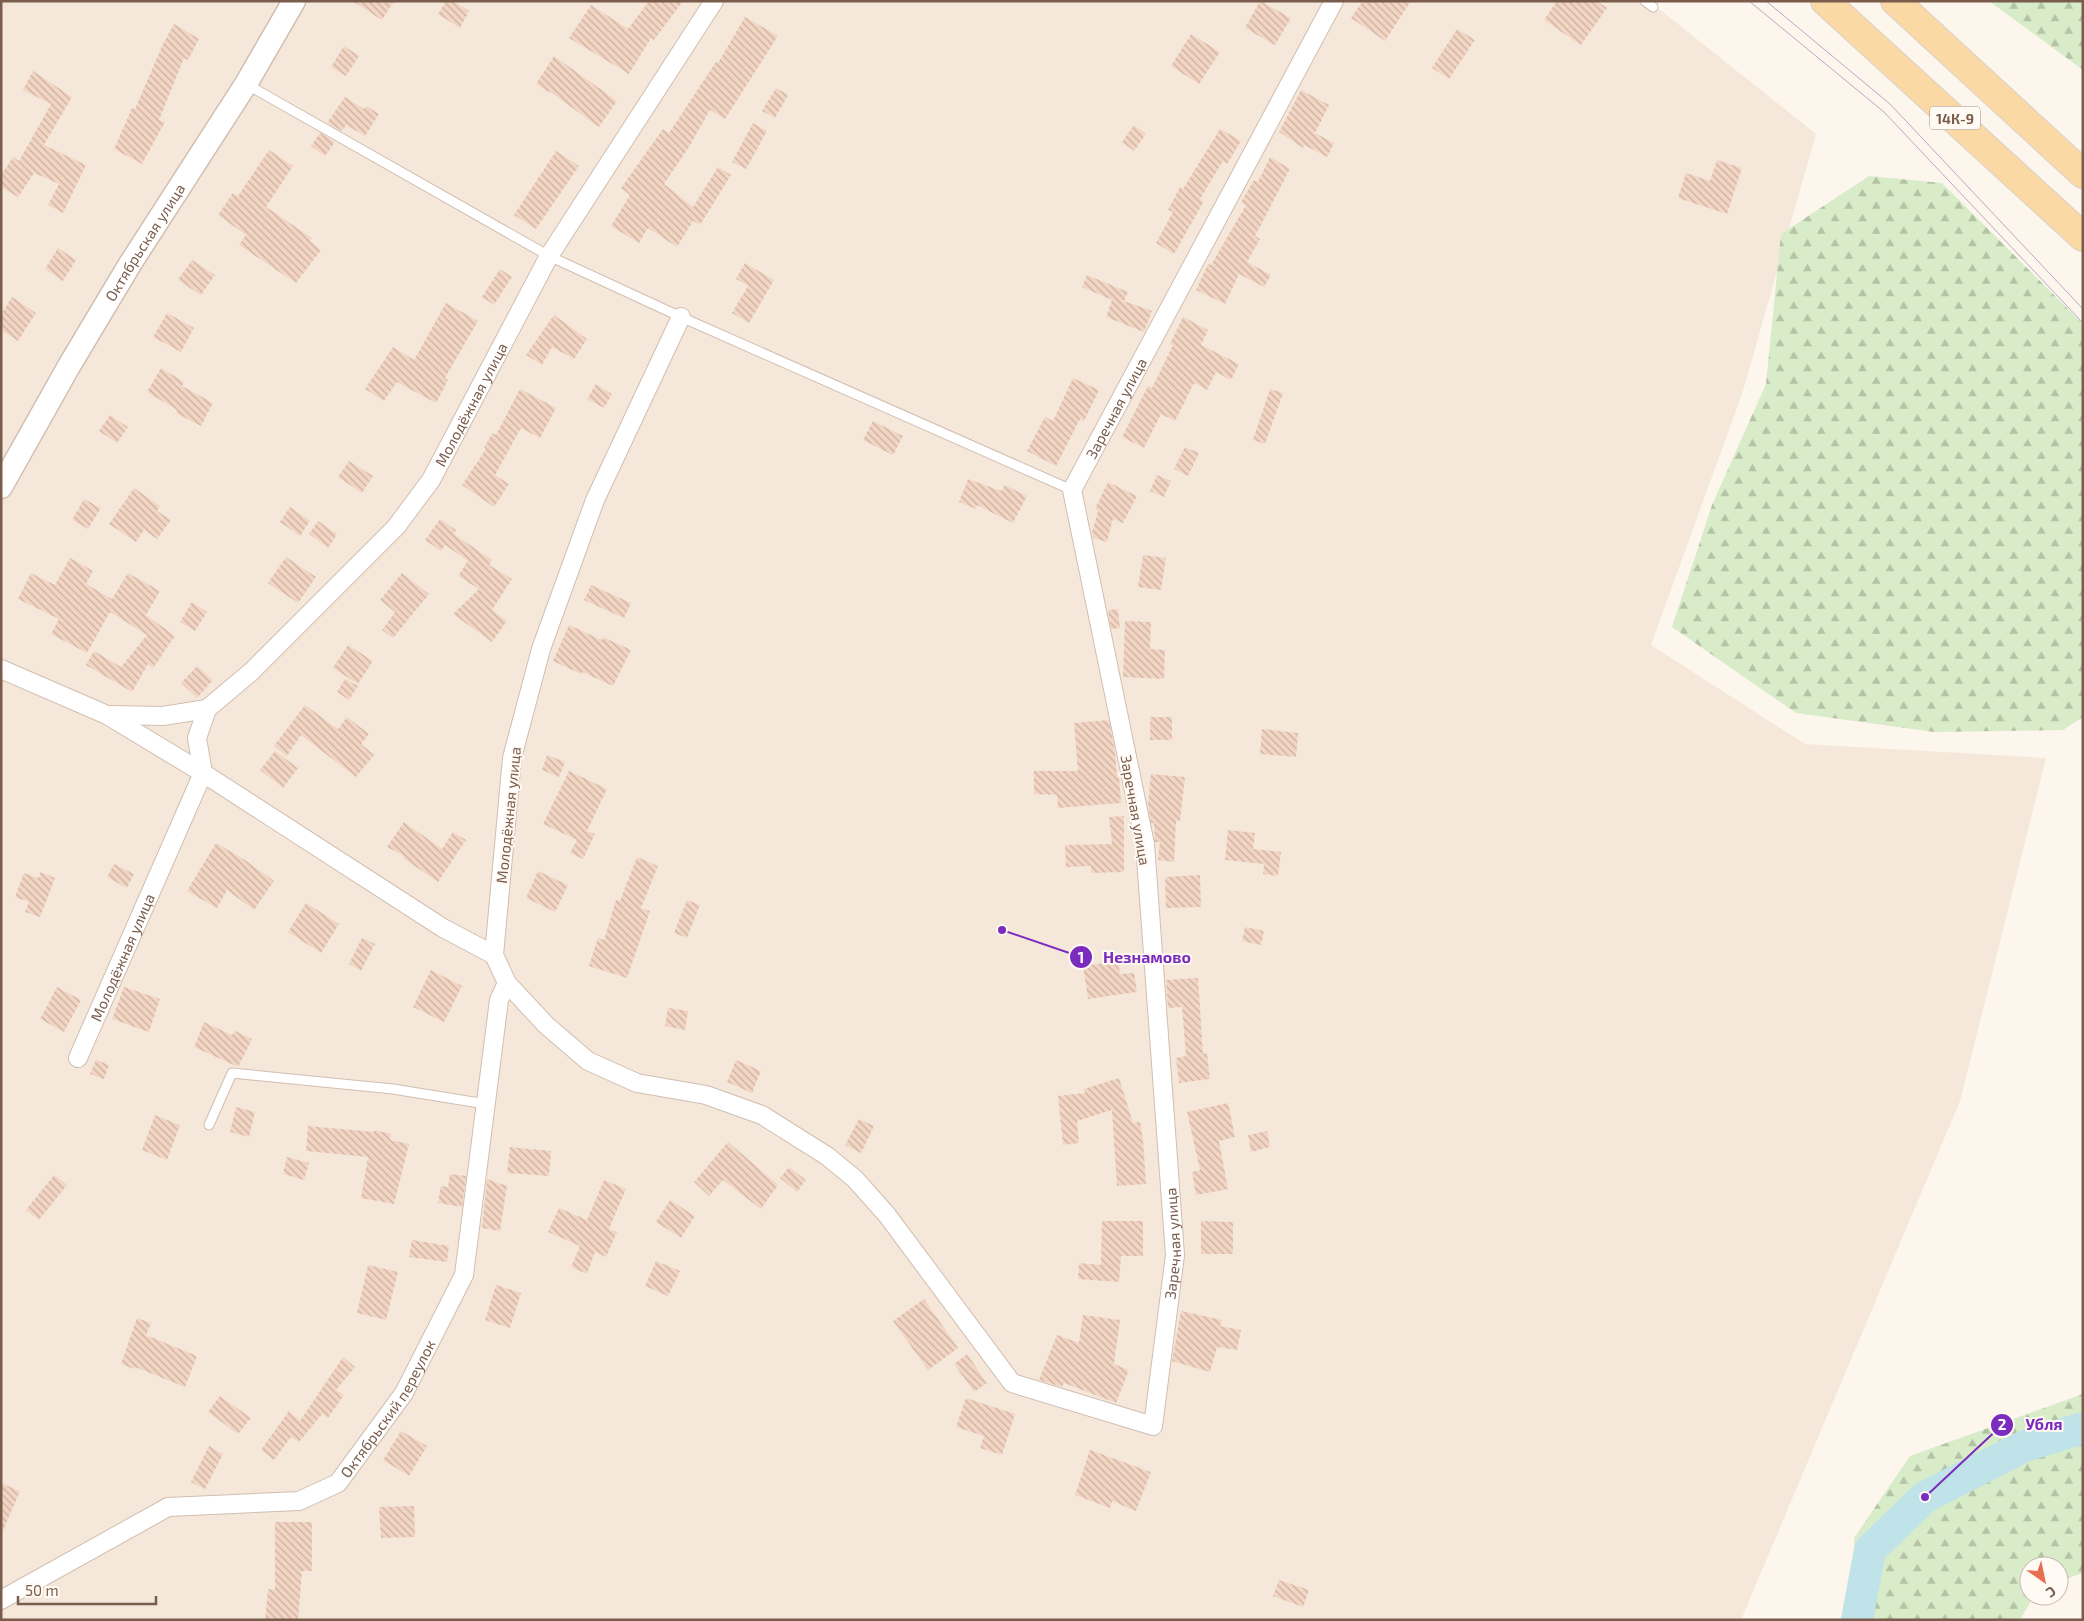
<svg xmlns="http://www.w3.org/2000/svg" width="2084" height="1621" font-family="'Exo 2',sans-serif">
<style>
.residential{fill:#f5e8da}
.forest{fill:url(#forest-firs)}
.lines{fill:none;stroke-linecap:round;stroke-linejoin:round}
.river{stroke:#bfe3e8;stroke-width:32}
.building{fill:url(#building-back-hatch)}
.service-casing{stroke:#d1beb0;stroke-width:11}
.minor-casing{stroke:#d1beb0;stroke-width:20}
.tertiary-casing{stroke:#d1beb0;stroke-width:25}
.primary-casing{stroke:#dad1cd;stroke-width:30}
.service{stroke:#fff;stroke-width:9}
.minor{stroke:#fff;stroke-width:18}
.tertiary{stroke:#fff;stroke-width:22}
.primary{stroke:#fbd9a5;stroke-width:28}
.tram{stroke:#b9a8c9;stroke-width:1}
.labels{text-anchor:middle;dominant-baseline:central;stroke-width:4;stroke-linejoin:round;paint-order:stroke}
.shield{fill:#fffaf3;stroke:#a28b7f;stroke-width:1}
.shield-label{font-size:14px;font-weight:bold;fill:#7a5c4d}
.street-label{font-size:15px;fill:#7a5c4d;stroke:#fffaf3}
.leader{fill:none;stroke:#7b2cbf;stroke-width:2}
.callout-dot{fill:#7b2cbf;stroke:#fffaf3;stroke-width:2}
.mark-label{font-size:15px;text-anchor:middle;font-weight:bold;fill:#fff}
.callout-label{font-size:16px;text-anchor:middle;font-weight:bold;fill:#7b2cbf;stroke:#fffaf3;stroke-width:4;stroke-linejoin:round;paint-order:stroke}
</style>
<defs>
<pattern id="forest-firs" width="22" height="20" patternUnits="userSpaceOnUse" patternTransform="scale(1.25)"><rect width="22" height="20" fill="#d8ecc9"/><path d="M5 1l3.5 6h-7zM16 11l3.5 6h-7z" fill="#b4c2a5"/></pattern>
<pattern id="building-back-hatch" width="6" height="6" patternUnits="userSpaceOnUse" patternTransform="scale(1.25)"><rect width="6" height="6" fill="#f3d5c3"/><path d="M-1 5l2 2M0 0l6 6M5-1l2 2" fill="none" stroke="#cab0a1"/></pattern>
</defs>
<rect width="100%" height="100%" fill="#fdf6ec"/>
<path class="residential" d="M 1,1 L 1649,1 L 1816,134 L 1743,391 L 1651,645 L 1805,744 L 2046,758 L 1960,1101 L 1741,1620 L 1,1620 Z"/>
<path class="forest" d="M 1989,1 L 2083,1 L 2083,70 Z
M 1869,176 L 1942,183 L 2083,324 L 2083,717 L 2063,730 L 1934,732 L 1796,713 L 1672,627 L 1712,505 L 1766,384 L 1781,234 Z
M 2083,1394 L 2083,1573 L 2059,1581 L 2059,1566 L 2029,1566 L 2029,1596 L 2034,1596 L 2020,1620 L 1856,1620 L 1854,1538 L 1910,1456 Z"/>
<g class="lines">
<path class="river" d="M 1857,1620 L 1870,1550 L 1925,1497 L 2025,1446 L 2083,1428"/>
</g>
<path class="building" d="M 352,1 L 394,1 L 382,20 Z
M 446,1 L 453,1 L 469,11 L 460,28 L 438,14 Z
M 649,1 L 683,1 L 654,40 L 651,38 L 629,74 L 569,38 L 591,5 L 628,29 Z
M 1260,1 L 1291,18 L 1275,45 L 1245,28 Z
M 1363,1 L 1411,1 L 1385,41 L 1351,18 Z
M 1557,1 L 1597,1 L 1607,8 L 1581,45 L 1544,20 Z
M 745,17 L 778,36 L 725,119 L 710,110 L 689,147 L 664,184 L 693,207 L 718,167 L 731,175 L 700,225 L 693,221 L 677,247 L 648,228 L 639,243 L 611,226 L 630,195 L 621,188 L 663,129 L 669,133 L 716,62 L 718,63 Z
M 174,24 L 199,39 L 188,60 L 184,58 L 159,120 L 165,122 L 142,164 L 114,149 L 132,108 L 135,109 L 163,44 Z
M 1457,29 L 1475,40 L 1449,79 L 1432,68 Z
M 1191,34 L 1220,52 L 1199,84 L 1171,66 Z
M 344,46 L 359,56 L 346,76 L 331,67 Z
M 554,56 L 617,101 L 599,127 L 549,91 L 548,92 L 536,84 Z
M 33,71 L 72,97 L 44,145 L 86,165 L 63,213 L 48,205 L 59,184 L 34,173 L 18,197 L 1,187 L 1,175 L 13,157 L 19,161 L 51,104 L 23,90 Z
M 776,88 L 788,95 L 775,118 L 762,111 Z
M 1301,90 L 1329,105 L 1315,133 L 1334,143 L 1327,157 L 1304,145 L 1303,148 L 1279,132 Z
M 345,97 L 364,109 L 366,106 L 379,114 L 365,136 L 346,125 L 342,131 L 327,123 Z
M 753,123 L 767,131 L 746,169 L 732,162 Z
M 1134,125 L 1146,134 L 1134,151 L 1122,142 Z
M 1220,129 L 1241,141 L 1227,164 L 1223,161 L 1200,199 L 1204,201 L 1174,254 L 1156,243 L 1173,212 L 1168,210 L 1180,187 L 1183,189 Z
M 320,133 L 335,142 L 325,156 L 311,146 Z
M 269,150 L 293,166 L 266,207 L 312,238 L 310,241 L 321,250 L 296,283 L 239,245 L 246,235 L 218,215 L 233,193 L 238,196 Z
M 556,151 L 579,166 L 536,229 L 514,215 Z
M 1270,157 L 1290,169 L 1255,236 L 1260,239 L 1247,262 L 1271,275 L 1264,287 L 1239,274 L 1225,304 L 1196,290 L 1208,264 L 1211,265 L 1246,205 L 1241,202 L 1254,180 L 1258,182 Z
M 1717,160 L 1742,168 L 1727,214 L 1678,198 L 1686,173 L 1710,181 Z
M 58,248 L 76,260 L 63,281 L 45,269 Z
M 192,260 L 215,275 L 201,295 L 178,280 Z
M 745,263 L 774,280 L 749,323 L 732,313 L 748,286 L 736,279 Z
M 500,269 L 512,277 L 494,305 L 482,297 Z
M 1087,275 L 1128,292 L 1124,301 L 1152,311 L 1144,332 L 1106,317 L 1112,300 L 1082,287 Z
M 12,297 L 36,313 L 18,341 L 1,330 L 1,315 Z
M 446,303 L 478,321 L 445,378 L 448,380 L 436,403 L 397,382 L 384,401 L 365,389 L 393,347 L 414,360 Z
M 167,313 L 194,328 L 181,352 L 153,337 Z
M 554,315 L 587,339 L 574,359 L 552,347 L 542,365 L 526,355 Z
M 1183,317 L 1208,330 L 1201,345 L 1239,364 L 1231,380 L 1216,372 L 1207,390 L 1194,383 L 1175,421 L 1161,414 L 1144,448 L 1122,437 L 1148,386 L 1152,388 L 1173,345 L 1170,344 Z
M 161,368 L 184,382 L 182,386 L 213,403 L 201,426 L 176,413 L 177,410 L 147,392 Z
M 1073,378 L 1099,390 L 1084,421 L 1080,419 L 1056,466 L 1027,451 L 1045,417 L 1053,421 Z
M 596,384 L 612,394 L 604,408 L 587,399 Z
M 520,389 L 556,408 L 540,438 L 521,428 L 495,475 L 509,484 L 494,507 L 462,485 L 486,449 L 484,448 L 492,433 L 496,435 Z
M 1270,389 L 1283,393 L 1265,444 L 1253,440 Z
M 110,415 L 128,427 L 117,443 L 99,431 Z
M 873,421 L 903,436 L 893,455 L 863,440 Z
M 1185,447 L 1199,453 L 1188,476 L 1174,469 Z
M 349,461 L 373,476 L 362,493 L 338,477 Z
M 1157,475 L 1171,481 L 1164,497 L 1150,491 Z
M 968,479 L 1001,491 L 1005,485 L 1027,496 L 1013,523 L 977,505 L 976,509 L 959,502 Z
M 1108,482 L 1137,496 L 1123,523 L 1113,519 L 1107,542 L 1093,538 L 1092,533 L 1098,511 L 1095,509 Z
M 134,488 L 160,506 L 157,511 L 171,520 L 157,539 L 144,530 L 136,542 L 109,524 Z
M 84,499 L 101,508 L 88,529 L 72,520 Z
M 290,507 L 310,521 L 300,536 L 280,522 Z
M 440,519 L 456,530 L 454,534 L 492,560 L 489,565 L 512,579 L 492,610 L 507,621 L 492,642 L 453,614 L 479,589 L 458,576 L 468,561 L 445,545 L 441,551 L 425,540 Z
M 318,521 L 337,534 L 328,548 L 309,534 Z
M 1143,555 L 1166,558 L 1161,590 L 1138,587 Z
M 286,557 L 316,577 L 298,603 L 268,583 Z
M 70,558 L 93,571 L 86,584 L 112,599 L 128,573 L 160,591 L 146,615 L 175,636 L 153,668 L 148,664 L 132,692 L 86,665 L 94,651 L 121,667 L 147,635 L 110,612 L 87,653 L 51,634 L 59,619 L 18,599 L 31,573 L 55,585 Z
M 402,573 L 429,594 L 393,638 L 382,630 L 395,612 L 380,600 Z
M 591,585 L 631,603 L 624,618 L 584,600 Z
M 192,602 L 207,612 L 195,631 L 180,622 Z
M 1118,609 L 1120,628 L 1111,629 L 1108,610 Z
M 1125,621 L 1151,622 L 1150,649 L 1165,650 L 1164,679 L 1123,677 Z
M 569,625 L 602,640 L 603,637 L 631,650 L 613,686 L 582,672 L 581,674 L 553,661 Z
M 348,645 L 373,661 L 358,684 L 333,668 Z
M 197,666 L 213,680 L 197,698 L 181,683 Z
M 345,679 L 358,686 L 349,700 L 337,692 Z
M 305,705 L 338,729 L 347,717 L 369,734 L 361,744 L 374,755 L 356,777 L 301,735 L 287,756 L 274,746 Z
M 1150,717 L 1172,717 L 1172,740 L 1150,740 Z
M 1109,720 L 1115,752 L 1117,777 L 1119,777 L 1121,803 L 1058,808 L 1057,795 L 1034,794 L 1034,771 L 1078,771 L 1074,723 Z
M 1262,729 L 1298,733 L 1296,757 L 1260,754 Z
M 275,751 L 298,768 L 283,788 L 260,770 Z
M 547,755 L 565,762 L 559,777 L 542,770 Z
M 569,771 L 607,789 L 587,831 L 595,834 L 583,859 L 570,853 L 577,840 L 543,824 Z
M 1151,774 L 1185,777 L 1180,821 L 1176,821 L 1174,862 L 1158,860 L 1160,842 L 1155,842 L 1154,823 L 1151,823 L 1148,804 Z
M 1124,816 L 1124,872 L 1091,873 L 1091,866 L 1066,867 L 1065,845 L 1112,844 L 1109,817 Z
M 404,822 L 442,849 L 453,832 L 466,840 L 438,882 L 403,858 L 404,856 L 387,847 Z
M 1228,830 L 1255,833 L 1253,849 L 1281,852 L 1278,876 L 1263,874 L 1264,864 L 1225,860 Z
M 216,843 L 245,860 L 274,881 L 254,910 L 227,890 L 217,908 L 187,891 Z
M 637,857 L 658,866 L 641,908 L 650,911 L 627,978 L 589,966 L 598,938 L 604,940 L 616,900 L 620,901 Z
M 114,864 L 134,874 L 127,888 L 107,877 Z
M 538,871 L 568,885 L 555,912 L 526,898 Z
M 41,872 L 55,878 L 40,917 L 25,912 L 29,902 L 15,897 L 24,873 L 38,878 Z
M 1200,875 L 1201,907 L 1166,908 L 1165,877 Z
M 687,900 L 700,905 L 687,938 L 674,933 Z
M 306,903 L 339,924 L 321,953 L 288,932 Z
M 1245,927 L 1264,931 L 1261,945 L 1242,941 Z
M 362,938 L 375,944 L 361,971 L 349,964 Z
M 1118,961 L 1120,974 L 1134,973 L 1137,992 L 1088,999 L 1083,966 Z
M 431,970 L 462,986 L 444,1022 L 413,1007 Z
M 1198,978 L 1203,1054 L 1207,1053 L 1210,1079 L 1179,1083 L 1176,1058 L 1186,1056 L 1182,1007 L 1168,1008 L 1166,980 Z
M 57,987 L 81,1000 L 64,1032 L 40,1019 Z
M 124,987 L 160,999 L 149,1032 L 112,1019 Z
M 668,1008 L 688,1011 L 685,1030 L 665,1026 Z
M 204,1022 L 232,1035 L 235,1031 L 252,1039 L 238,1067 L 194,1047 Z
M 96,1060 L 109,1065 L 104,1079 L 90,1074 Z
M 736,1060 L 761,1071 L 752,1093 L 727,1082 Z
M 1119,1078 L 1133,1123 L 1140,1122 L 1143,1140 L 1146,1184 L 1117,1186 L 1112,1110 L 1077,1121 L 1079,1143 L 1063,1145 L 1058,1096 L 1085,1093 L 1084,1089 Z
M 1228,1103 L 1235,1137 L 1219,1141 L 1228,1189 L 1196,1195 L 1192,1172 L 1200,1170 L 1187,1112 Z
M 236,1107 L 255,1112 L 249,1137 L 230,1132 Z
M 155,1115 L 180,1125 L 167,1160 L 142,1150 Z
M 859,1119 L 874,1126 L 861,1153 L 845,1145 Z
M 308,1126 L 374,1132 L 375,1130 L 391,1134 L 390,1140 L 409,1144 L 394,1204 L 361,1198 L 368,1157 L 306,1151 Z
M 1267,1131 L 1270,1147 L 1251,1152 L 1248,1135 Z
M 728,1142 L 778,1185 L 761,1209 L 723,1180 L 709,1196 L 694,1182 Z
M 510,1147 L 551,1151 L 549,1176 L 507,1173 Z
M 287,1157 L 309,1163 L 304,1180 L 283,1174 Z
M 789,1167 L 806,1180 L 797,1192 L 780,1178 Z
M 450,1174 L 466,1176 L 462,1207 L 438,1203 L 441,1186 L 448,1187 Z
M 54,1175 L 67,1185 L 39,1220 L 26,1210 Z
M 487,1179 L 507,1186 L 500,1231 L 482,1228 Z
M 604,1180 L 626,1189 L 609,1229 L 617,1232 L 606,1257 L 595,1252 L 587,1274 L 571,1267 L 580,1246 L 548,1232 L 559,1208 L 587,1220 Z
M 670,1200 L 695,1216 L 681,1238 L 656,1222 Z
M 1102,1221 L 1143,1221 L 1143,1256 L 1121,1256 L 1119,1282 L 1078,1279 L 1079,1263 L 1101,1265 Z
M 1201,1221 L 1233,1222 L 1233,1254 L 1201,1254 Z
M 412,1240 L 449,1246 L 447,1262 L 409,1257 Z
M 656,1261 L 680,1271 L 668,1296 L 645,1286 Z
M 368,1265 L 398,1272 L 386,1320 L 357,1313 Z
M 496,1285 L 521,1293 L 510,1328 L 485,1320 Z
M 924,1299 L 958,1348 L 928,1370 L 893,1321 Z
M 1181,1311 L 1222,1320 L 1220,1326 L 1241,1330 L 1237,1350 L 1217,1347 L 1210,1372 L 1172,1361 Z
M 1083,1315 L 1120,1320 L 1114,1364 L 1129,1370 L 1116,1403 L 1064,1383 L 1062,1387 L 1039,1380 L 1057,1335 L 1079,1343 Z
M 137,1318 L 151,1323 L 146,1335 L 197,1356 L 185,1387 L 135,1367 L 134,1369 L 121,1364 Z
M 967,1354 L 987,1383 L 974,1392 L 954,1364 Z
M 343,1357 L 355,1367 L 336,1390 L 344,1395 L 328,1418 L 322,1414 L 299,1442 L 291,1437 L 274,1460 L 261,1450 L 289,1411 L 300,1421 Z
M 220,1396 L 251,1418 L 238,1434 L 208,1412 Z
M 966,1398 L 1015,1414 L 1002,1455 L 980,1448 L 984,1436 L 956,1427 Z
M 401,1431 L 427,1446 L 409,1476 L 383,1460 Z
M 209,1446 L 223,1454 L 205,1489 L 191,1482 Z
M 1090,1450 L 1151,1472 L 1136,1511 L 1112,1501 L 1110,1508 L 1075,1495 Z
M 1,1483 L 20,1491 L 1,1535 Z
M 414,1506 L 415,1537 L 381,1538 L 379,1507 Z
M 275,1522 L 312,1522 L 312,1571 L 302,1571 L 298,1620 L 265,1620 L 268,1589 L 275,1590 Z
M 1279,1580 L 1309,1590 L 1303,1607 L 1273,1596 Z"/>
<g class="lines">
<defs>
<path id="service" d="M 1645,1 L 1653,7
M 246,84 L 549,256 L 681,317 L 1072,490
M 209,1125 L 232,1073 L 393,1089 L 486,1104"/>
<g id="minor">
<path id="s1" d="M 681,317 L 595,500 L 541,649 L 512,758 L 494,955 L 507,983 L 546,1025 L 588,1061 L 637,1083 L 706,1095 L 762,1115 L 827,1156 L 855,1179 L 887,1215 L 1012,1383 L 1153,1426 L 1175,1255 L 1145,844 L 1072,490 L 1334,1"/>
<path d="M 1,669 L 107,715 L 203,773 L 443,928 L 494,955"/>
<path d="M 110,715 L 163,716 L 207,709"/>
<path id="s2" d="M 78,1058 L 203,773 L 197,738 L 207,709 L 251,672 L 396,527 L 431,480 L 549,256 L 714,1"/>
<path id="s3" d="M 1,1600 L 168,1507 L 299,1501 L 338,1483 L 404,1393 L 464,1275 L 499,1000 L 507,983"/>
</g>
<g id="tertiary">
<path id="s4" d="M 1,487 L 69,366 L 130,264 L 246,84 L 294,1"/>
</g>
<path id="primary" d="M 1825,1 L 2083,237
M 1895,1 L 2083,174"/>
</defs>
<use href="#service" class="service-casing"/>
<use href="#minor" class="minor-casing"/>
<use href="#tertiary" class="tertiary-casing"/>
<use href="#primary" class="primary-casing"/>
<use href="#service" class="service"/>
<use href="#minor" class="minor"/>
<use href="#tertiary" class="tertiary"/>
<use href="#primary" class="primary"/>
<path class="tram" d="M 1749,1 L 1884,112 L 2083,323
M 1766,1 L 1890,104 L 2083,309"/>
</g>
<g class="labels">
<rect class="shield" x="1930" y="106.5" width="50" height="23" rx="4"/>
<g class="shield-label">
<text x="1955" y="118">14К-9</text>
</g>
<g class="street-label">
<text stroke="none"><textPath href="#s4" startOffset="284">Октябрьская улица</textPath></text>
<text stroke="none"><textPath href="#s2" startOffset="784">Молодёжная улица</textPath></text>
<text stroke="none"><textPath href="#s1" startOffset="2555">Заречная улица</textPath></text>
<text transform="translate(1136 810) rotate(80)">Заречная улица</text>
<text transform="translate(508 815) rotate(-84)">Молодёжная улица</text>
<text stroke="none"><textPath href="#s2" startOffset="110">Молодёжная улица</textPath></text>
<text stroke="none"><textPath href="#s1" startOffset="1700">Заречная улица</textPath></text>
<text stroke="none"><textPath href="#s3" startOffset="455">Октябрьский переулок</textPath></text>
</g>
</g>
<path class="leader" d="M1002 930L1081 957M1925 1497L2002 1425"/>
<g class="callout-dot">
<circle cx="1002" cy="930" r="5"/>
<circle cx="1925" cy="1497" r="5"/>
<circle cx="1081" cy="957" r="12"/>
<circle cx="2002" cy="1425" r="12"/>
</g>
<g class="mark-label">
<text x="1081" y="963">1</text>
<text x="2002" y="1430">2</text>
</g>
<g class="callout-label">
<text x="1147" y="963">Незнамово</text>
<text x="2044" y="1430">Убля</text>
</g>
<rect width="2084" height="1621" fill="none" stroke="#7a5c4d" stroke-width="5"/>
<g transform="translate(2044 1581) rotate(147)"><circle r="24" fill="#fffaf3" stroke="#cabbb1"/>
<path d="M0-4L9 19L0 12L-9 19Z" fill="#e76f51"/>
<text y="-8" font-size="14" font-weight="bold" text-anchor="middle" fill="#7a5c4d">С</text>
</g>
<path d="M18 1596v8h138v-8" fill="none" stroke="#7a5c4d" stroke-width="2.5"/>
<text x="25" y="1596" font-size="15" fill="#7a5c4d" stroke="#fffaf3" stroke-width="4" paint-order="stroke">50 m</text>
</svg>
